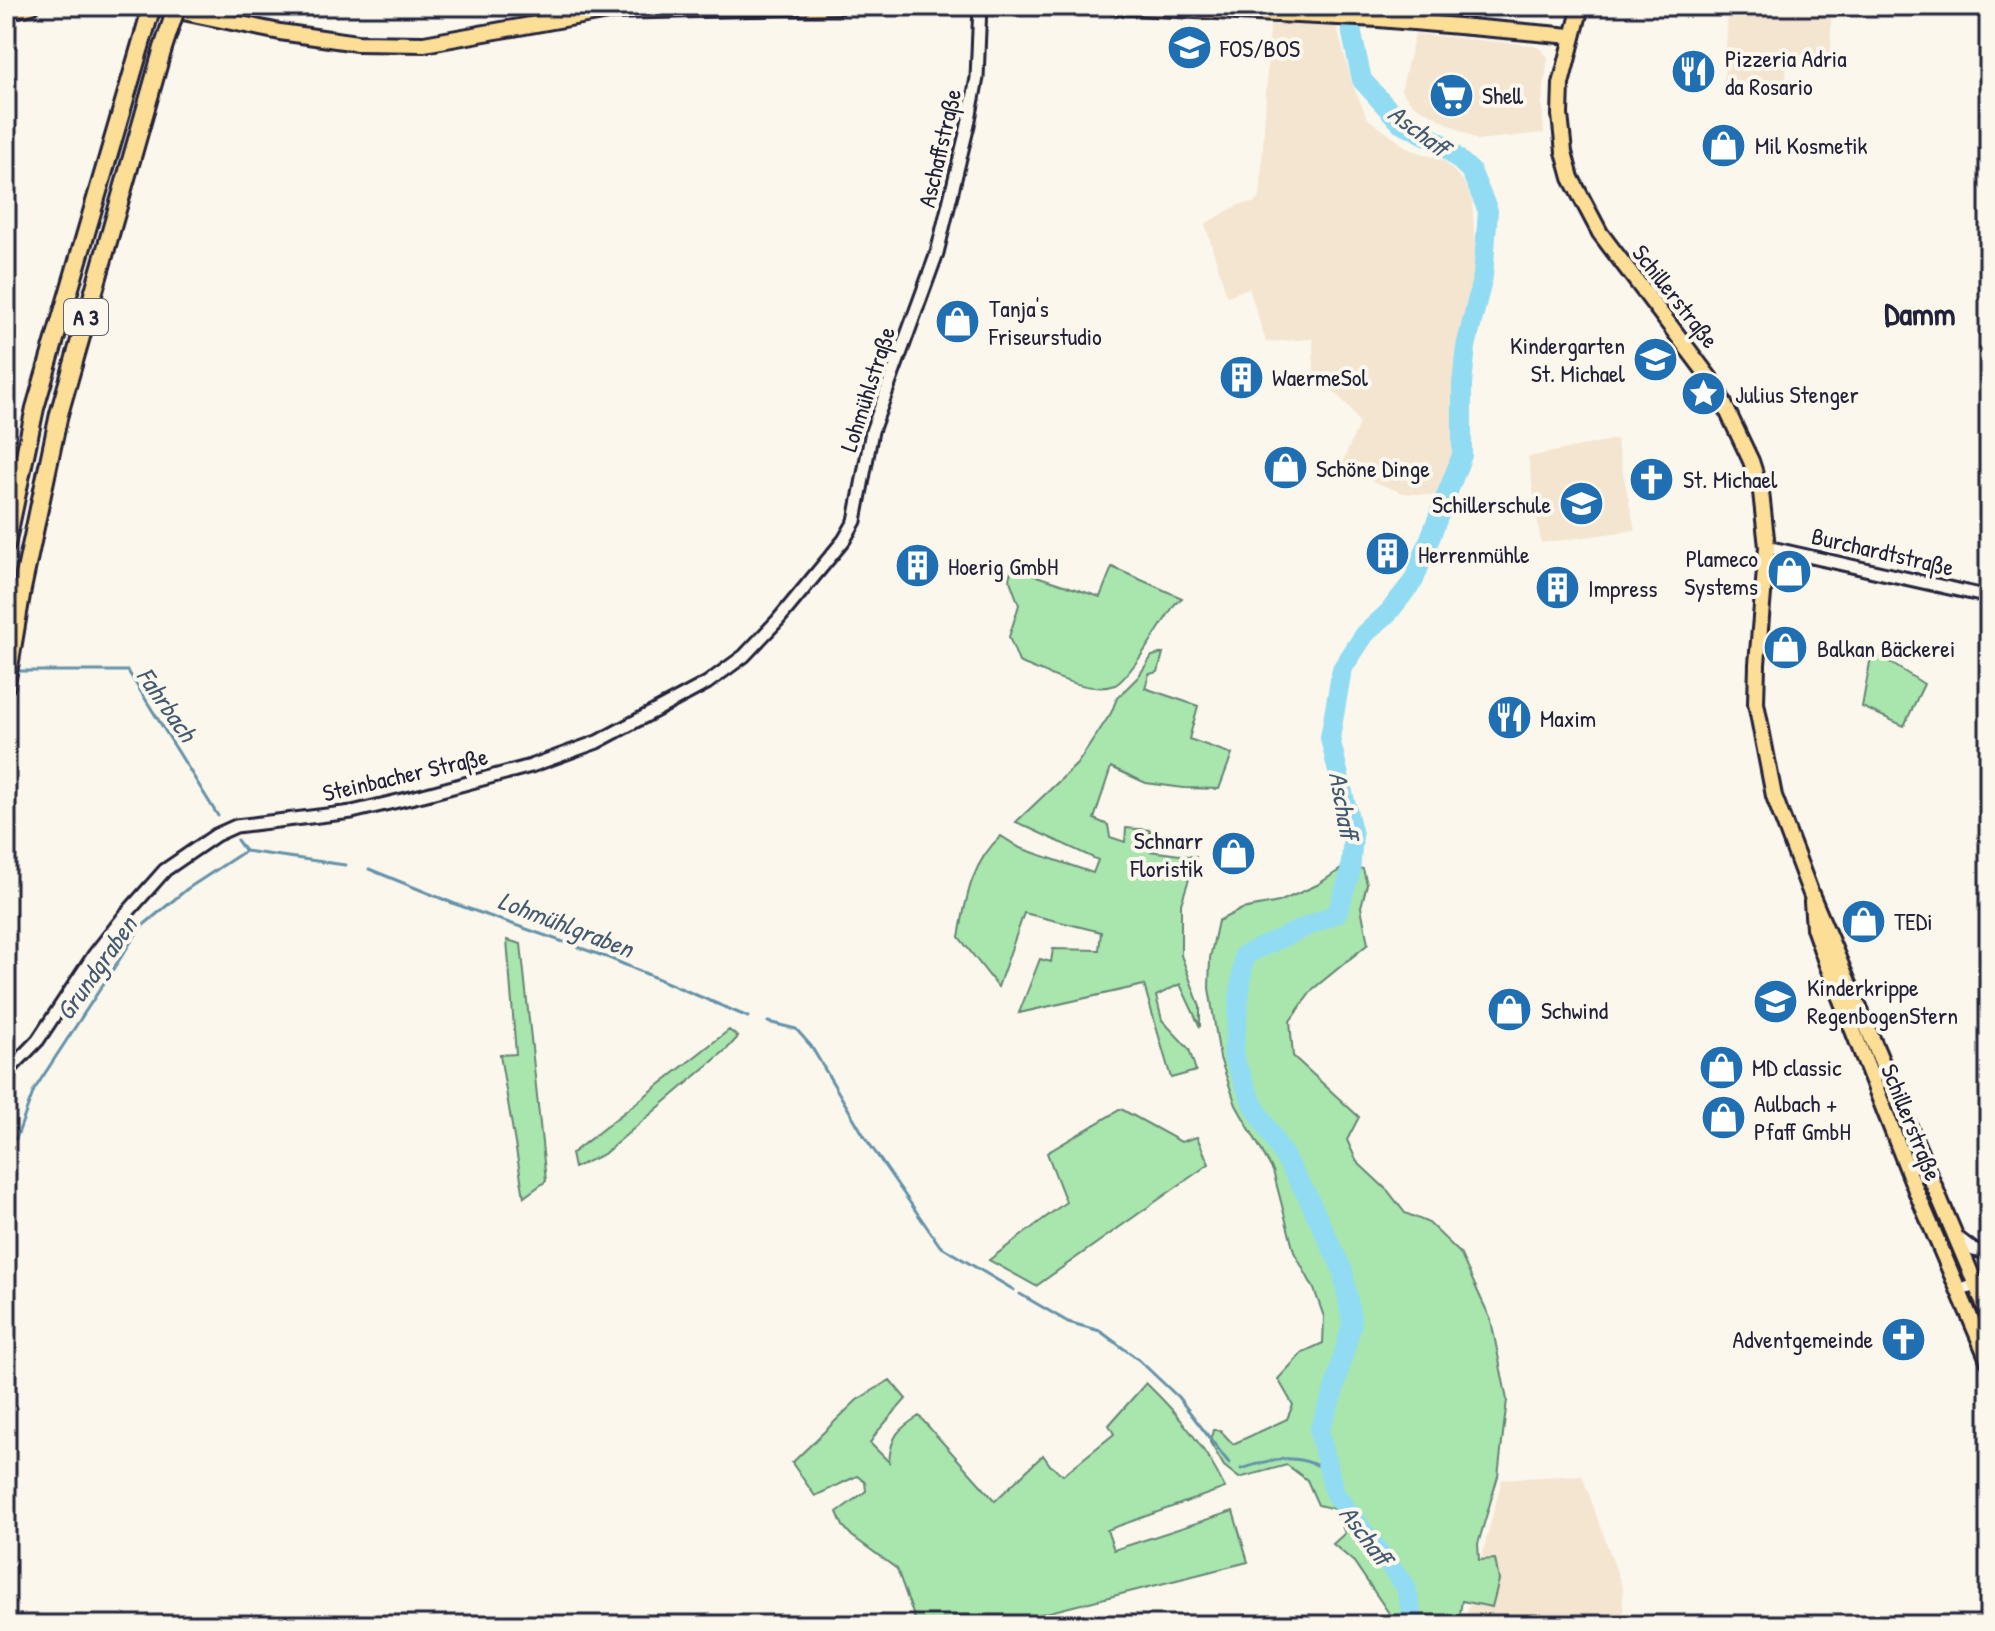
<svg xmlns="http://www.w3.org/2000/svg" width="1995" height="1631" font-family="'Patrick Hand',sans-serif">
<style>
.built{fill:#f4e5d1}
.green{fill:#a8e6ae;stroke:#658474;stroke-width:2}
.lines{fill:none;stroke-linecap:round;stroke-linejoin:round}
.stream{stroke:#6592a9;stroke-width:3}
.river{stroke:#91dcf2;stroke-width:20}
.minor-casing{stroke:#22223b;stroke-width:17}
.major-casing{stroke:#22223b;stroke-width:20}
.highway-casing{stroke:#22223b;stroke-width:22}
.minor{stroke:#fbf7ec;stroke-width:11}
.major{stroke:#fdde96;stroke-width:14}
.highway{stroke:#fdde96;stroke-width:16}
.highway-bridge-casing{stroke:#22223b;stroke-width:22;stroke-linecap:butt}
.highway-bridge{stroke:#fdde96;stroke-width:16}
.labels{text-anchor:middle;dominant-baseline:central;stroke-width:8;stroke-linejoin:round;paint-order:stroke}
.shield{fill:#fbf7ec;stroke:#636270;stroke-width:2}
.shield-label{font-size:22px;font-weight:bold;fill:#22223b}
.poi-label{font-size:24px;fill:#22223b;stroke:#fbf7ec;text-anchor:start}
.street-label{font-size:24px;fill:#22223b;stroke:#fbf7ec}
.water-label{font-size:26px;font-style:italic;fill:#435a72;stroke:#fbf7ec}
.district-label{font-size:32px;font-weight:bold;fill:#22223b;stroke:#fbf7ec}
</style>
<rect width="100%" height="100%" fill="#fbf7ec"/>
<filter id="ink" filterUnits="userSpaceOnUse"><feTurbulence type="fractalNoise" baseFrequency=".0125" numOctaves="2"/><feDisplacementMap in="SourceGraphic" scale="16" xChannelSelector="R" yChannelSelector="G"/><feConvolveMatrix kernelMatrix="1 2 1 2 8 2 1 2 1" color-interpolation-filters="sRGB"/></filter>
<g filter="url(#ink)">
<path class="built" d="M 1728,9 L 1782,10 L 1782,14 L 1831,15 L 1831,55 L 1787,54 L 1786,87 L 1724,85 Z
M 1270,25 L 1336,25 L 1354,88 L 1368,119 L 1409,149 L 1443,160 L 1464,182 L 1472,200 L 1477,276 L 1462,341 L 1458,343 L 1461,450 L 1441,496 L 1403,493 L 1340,469 L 1359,423 L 1349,407 L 1314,371 L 1313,339 L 1266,342 L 1249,288 L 1227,296 L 1205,224 L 1240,204 L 1254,203 L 1260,197 Z
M 1415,34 L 1531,45 L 1539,48 L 1548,57 L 1542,102 L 1544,133 L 1477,140 L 1411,103 L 1401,90 Z
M 1616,439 L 1635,530 L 1541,543 L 1528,457 Z
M 1582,1475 L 1623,1589 L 1623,1625 L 1464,1625 L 1502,1479 Z"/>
<path class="green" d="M 1112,567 L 1182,598 L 1175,604 C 1164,620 1129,679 1115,685 C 1090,695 1043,672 1019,662 L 1009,637 L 1019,605 L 1009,578 L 1012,568 L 1100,597 Z
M 1872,651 L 1924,684 L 1904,726 L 1862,707 Z
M 1163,653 L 1158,672 L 1149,674 L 1145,688 L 1198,706 L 1189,739 L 1232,754 L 1219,789 L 1184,788 L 1146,783 L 1111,767 L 1094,819 L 1108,825 L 1110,837 L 1125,842 L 1126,828 L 1150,830 L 1150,851 L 1196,857 L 1181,904 L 1181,955 L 1200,1007 L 1200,1027 L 1180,984 L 1156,996 L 1162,1020 L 1189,1049 L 1196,1071 L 1171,1078 L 1144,985 L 1019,1013 L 1040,959 L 1051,962 L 1053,949 L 1099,950 L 1101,932 L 1024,913 L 998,987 L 959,937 C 966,899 971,863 1001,836 L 1020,848 L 1093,873 L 1098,860 L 1016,822 L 1077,764 L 1111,713 L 1117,698 L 1138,677 L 1152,656 Z
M 1347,865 L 1363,869 L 1367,884 L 1361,907 L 1368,944 L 1313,989 L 1290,1021 L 1293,1056 L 1359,1117 L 1347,1140 L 1357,1162 L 1388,1191 L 1405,1213 L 1429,1223 L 1460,1253 L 1491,1320 L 1507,1400 L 1498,1476 L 1478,1544 L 1479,1560 L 1495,1559 L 1499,1580 L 1492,1607 L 1462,1601 L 1458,1625 L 1397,1625 L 1354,1562 L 1333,1544 L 1345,1533 L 1335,1509 L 1318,1505 L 1307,1480 L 1287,1465 L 1239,1478 L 1224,1466 L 1210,1442 L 1213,1430 L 1220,1430 L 1233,1444 L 1287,1419 L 1293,1405 L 1278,1379 L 1303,1352 L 1323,1343 L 1324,1317 L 1314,1289 L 1294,1252 L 1273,1171 L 1236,1105 L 1220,1058 L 1209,988 L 1210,958 L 1218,921 L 1242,909 L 1279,902 L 1317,885 Z
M 507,940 L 521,944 L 546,1181 L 524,1197 L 500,1055 L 516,1054 Z
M 729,1030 L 738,1037 L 727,1049 L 604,1154 L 574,1168 L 571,1154 Z
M 1121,1109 L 1181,1142 L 1197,1137 L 1209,1164 L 1036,1286 L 989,1260 L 1066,1202 L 1047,1153 Z
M 890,1380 L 906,1399 L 877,1432 L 870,1443 L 889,1462 C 891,1436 898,1429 919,1416 L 995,1501 L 1043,1455 L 1050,1465 L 1063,1475 L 1114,1434 L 1109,1425 L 1146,1383 C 1180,1416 1204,1445 1225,1488 L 1107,1530 L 1114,1550 L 1233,1511 L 1248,1562 L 998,1625 L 917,1625 L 897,1569 L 852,1536 L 843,1526 L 837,1512 L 866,1491 L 865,1482 L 857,1476 L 815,1496 L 792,1463 L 857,1400 Z"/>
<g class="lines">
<path class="stream" d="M 14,671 L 128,671 L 218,816
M 237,840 L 245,851
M 245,851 L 345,865
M 369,869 L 455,904 L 609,958 L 748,1017
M 768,1022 L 796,1029 L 811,1046 L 866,1139 L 940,1246 L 1014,1290
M 16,1139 L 34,1090 L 140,928 L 187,889 L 245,851
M 6,1155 L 10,1154
M 1020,1294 L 1068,1322 L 1100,1331 L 1139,1360 L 1178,1397 L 1229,1463
M 1241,1469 C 1275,1458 1296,1452 1329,1471"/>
<path class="river" d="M 1350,6 L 1352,34 L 1362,80 L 1400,122 L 1441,143 L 1471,171 L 1488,211 L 1483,276 L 1466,347 L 1462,384 L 1462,455 L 1414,580 L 1389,612 L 1365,634 L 1342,669 L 1330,738 L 1353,835 L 1350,874 L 1337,913 L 1244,955 L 1233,1056 L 1252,1102 L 1307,1195 L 1343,1271 L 1352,1323 L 1332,1397 L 1319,1431 L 1329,1471 L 1335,1494 L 1406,1587 L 1414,1625"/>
<defs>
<path id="minor" d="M 1767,547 L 1989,597
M 6,1073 L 38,1040 L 94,955 L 126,914 L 165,870 L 216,835 L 236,826 L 352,812 L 423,795 L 531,766 L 597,742 L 707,683 L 744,656 L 778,620 L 844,540 L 855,521 L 872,431 L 937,253 L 968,125 L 977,78 L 980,6
M 1958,1238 L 1974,1250 L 1989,1253
M 1958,1291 L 1989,1280"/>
<path id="major" d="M 154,6 L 280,32 L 357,43 L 424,44 L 608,11 L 839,6
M 1114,6 L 1379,19 L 1571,36
M 1581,6 L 1561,84 L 1560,115 L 1564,152 L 1571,178 L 1600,233 L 1715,385 L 1751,461 L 1761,492 L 1767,547 L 1757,664 L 1756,703 L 1774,796 L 1811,894 L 1989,1316
M 6,12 L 32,6
M 1812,902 L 1814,928 L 1826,962 L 1917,1193 L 1989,1362"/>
<path id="highway" d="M 6,545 L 35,408 L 152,6
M 6,685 L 22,589 L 59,414 L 163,48"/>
</defs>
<use href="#minor" class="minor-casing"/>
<use href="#major" class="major-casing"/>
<use href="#highway" class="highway-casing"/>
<use href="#minor" class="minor"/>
<use href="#major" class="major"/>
<use href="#highway" class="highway"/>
<defs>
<path id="highway-bridge" d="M 163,48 L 177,6"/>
</defs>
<use href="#highway-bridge" class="highway-bridge-casing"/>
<use href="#highway-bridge" class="highway-bridge"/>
</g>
</g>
<defs>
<symbol id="school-disc" viewBox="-11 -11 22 22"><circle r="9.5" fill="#1f6fb2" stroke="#fbf7ec"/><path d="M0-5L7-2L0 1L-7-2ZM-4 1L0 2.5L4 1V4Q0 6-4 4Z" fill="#fff"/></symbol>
<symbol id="restaurant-disc" viewBox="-11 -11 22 22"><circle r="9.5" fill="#1f6fb2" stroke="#fbf7ec"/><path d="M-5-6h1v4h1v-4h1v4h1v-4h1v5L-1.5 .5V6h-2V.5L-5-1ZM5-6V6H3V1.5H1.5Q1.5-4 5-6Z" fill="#fff"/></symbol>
<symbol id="supermarket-disc" viewBox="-11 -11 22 22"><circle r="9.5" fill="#1f6fb2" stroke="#fbf7ec"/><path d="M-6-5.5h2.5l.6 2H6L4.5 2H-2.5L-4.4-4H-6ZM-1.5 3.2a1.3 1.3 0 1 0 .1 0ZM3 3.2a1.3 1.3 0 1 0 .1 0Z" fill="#fff"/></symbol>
<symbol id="shop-disc" viewBox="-11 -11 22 22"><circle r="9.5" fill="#1f6fb2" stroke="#fbf7ec"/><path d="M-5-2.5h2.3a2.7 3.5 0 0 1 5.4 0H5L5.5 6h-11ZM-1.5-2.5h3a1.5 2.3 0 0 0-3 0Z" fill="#fff"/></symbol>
<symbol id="building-disc" viewBox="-11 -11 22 22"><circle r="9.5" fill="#1f6fb2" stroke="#fbf7ec"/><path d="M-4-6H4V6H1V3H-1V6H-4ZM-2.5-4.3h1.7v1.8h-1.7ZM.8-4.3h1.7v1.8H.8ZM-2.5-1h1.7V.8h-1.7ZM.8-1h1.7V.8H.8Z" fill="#fff"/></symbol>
<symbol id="sight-disc" viewBox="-11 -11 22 22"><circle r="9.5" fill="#1f6fb2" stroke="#fbf7ec"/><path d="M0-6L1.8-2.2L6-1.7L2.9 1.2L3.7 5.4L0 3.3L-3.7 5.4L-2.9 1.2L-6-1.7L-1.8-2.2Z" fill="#fff"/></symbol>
<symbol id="church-disc" viewBox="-11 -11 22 22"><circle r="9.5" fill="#1f6fb2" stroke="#fbf7ec"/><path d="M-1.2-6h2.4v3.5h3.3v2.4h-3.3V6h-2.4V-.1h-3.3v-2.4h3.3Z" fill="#fff"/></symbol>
</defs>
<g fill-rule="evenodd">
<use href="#school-disc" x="1164" y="22" width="51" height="51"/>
<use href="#restaurant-disc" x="1668" y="46" width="51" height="51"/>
<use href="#supermarket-disc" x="1426" y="70" width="51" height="51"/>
<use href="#shop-disc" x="1698" y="120" width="51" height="51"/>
<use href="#shop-disc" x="932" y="296" width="51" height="51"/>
<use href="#school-disc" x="1630" y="334" width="51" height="51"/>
<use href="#building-disc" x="1216" y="352" width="51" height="51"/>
<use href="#sight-disc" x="1678" y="368" width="51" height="51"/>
<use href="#shop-disc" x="1260" y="442" width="51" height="51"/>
<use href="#church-disc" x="1626" y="454" width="51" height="51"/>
<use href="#school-disc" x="1556" y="478" width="51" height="51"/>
<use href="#building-disc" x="1362" y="528" width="51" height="51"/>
<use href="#building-disc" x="892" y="540" width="51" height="51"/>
<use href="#shop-disc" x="1764" y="546" width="51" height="51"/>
<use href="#building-disc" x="1532" y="562" width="51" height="51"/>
<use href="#shop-disc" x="1760" y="622" width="51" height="51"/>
<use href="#restaurant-disc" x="1484" y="692" width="51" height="51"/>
<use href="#shop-disc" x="1208" y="828" width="51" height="51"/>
<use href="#shop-disc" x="1838" y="896" width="51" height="51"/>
<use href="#school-disc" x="1750" y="976" width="51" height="51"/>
<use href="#shop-disc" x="1484" y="984" width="51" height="51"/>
<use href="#shop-disc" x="1696" y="1042" width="51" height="51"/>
<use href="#shop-disc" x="1698" y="1092" width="51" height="51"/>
<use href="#church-disc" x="1878" y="1314" width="51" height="51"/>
</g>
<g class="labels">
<rect class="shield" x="64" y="299" width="44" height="36" rx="6"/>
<g class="shield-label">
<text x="86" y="317">A 3</text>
</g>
<g class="poi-label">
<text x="1220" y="48">FOS/BOS</text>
<text x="1725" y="58">Pizzeria Adria<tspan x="1725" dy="28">da Rosario</tspan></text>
<text x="1482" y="95">Shell</text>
<text x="1755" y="145">Mil Kosmetik</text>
<text x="989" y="308">Tanja's<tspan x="989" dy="28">Friseurstudio</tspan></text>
<text x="1625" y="345" text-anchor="end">Kindergarten<tspan x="1625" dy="28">St. Michael</tspan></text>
<text x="1272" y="377">WaermeSol</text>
<text x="1735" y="394">Julius Stenger</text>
<text x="1316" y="468">Schöne Dinge</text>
<text x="1683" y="479">St. Michael</text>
<text x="1551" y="504" text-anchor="end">Schillerschule</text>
<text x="1418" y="554">Herrenmühle</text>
<text x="1758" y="558" text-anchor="end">Plameco<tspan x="1758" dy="28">Systems</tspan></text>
<text x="948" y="566">Hoerig GmbH</text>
<text x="1588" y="588">Impress</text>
<text x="1817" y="648">Balkan Bäckerei</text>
<text x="1540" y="718">Maxim</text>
<text x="1203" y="840" text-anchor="end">Schnarr<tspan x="1203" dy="28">Floristik</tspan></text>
<text x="1894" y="921">TEDi</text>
<text x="1807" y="987">Kinderkrippe<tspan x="1807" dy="28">RegenbogenStern</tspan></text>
<text x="1541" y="1010">Schwind</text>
<text x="1752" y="1067">MD classic</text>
<text x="1754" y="1103">Aulbach +<tspan x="1754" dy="28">Pfaff GmbH</tspan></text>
<text x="1873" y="1339" text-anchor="end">Adventgemeinde</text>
</g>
<g class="street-label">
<text transform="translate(939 148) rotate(-77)">Aschaffstraße</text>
<text transform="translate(1676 296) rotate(52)">Schillerstraße</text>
<text transform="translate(867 389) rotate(-72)">Lohmühlstraße</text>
<text transform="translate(1883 551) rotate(13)">Burchardtstraße</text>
<text transform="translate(405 774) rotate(-13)">Steinbacher Straße</text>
<text transform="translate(1912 1122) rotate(68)">Schillerstraße</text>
</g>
<g class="water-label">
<text transform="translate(1419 130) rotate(37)">Aschaff</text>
<text transform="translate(167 704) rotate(55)">Fahrbach</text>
<text transform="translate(1344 805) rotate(80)">Aschaff</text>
<text transform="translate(566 924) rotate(21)">Lohmühlgraben</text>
<text transform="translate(96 968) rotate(-55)">Grundgraben</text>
<text transform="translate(1366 1535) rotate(53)">Aschaff</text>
</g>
<g class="district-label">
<text x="1920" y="313">Damm</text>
</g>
</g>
<rect width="1995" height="1631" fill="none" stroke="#fbf7ec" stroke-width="32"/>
<rect x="16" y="16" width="1963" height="1599" fill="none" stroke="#22223b" stroke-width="3" filter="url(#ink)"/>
</svg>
